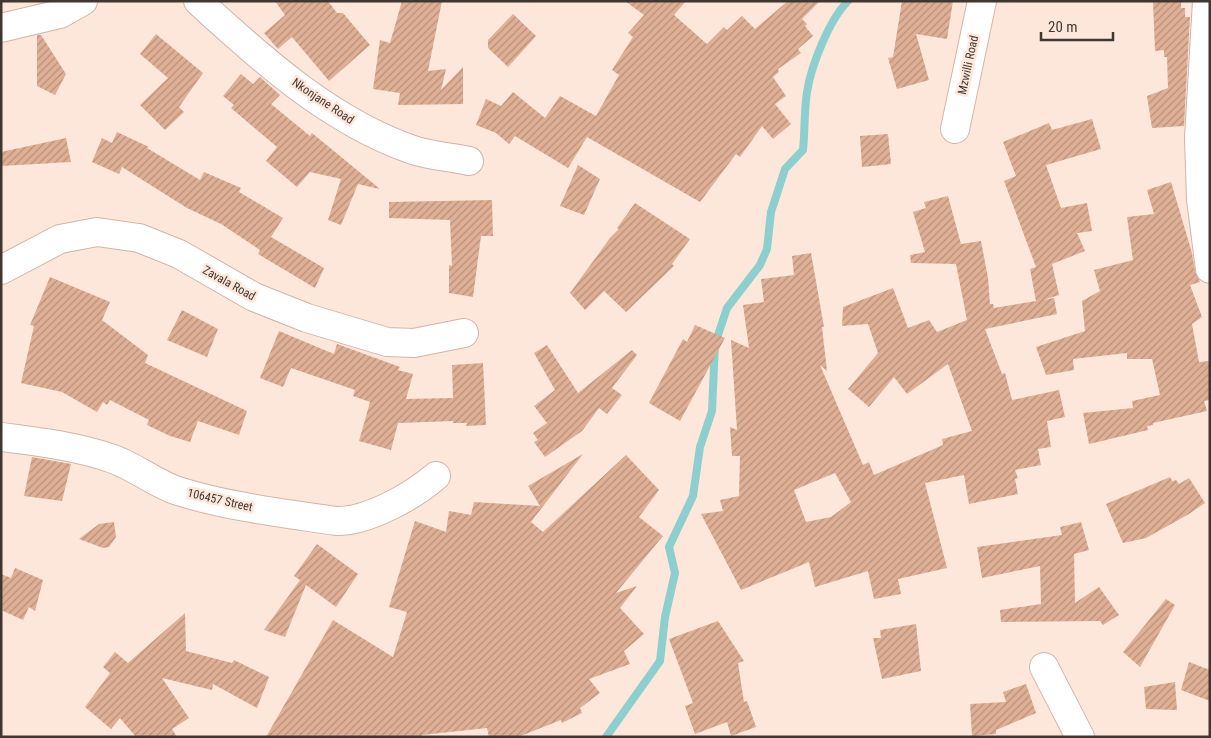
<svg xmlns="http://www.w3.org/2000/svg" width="1211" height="738" font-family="'Roboto Condensed',sans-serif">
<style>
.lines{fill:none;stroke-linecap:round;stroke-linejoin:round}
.stream{stroke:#8dcece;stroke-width:8}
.building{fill:url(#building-hatch);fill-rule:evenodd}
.street-casing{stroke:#d0b5a7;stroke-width:30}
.secondary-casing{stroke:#d0b5a7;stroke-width:30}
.street{stroke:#fff;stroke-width:28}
.secondary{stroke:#fff;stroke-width:28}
.labels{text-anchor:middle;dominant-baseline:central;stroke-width:5;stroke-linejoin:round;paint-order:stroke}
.street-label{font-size:12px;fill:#413731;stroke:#fde7db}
</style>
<defs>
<pattern id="building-hatch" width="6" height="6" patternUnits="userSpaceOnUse" patternTransform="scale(1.25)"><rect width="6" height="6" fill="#dfb096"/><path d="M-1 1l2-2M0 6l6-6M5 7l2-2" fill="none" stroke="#b6907b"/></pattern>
</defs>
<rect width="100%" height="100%" fill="#fde7db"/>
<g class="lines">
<path class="stream" d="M 606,737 L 660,661 L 665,617 L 675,573 L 669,547 L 693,496 L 700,447 L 712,411 L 715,344 L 727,308 L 760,265 L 767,249 L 771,212 L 785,169 L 803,150 C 805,131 804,111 807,92 C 811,66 829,20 848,1"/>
</g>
<path class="building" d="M 275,1 L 328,1 L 337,13 L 343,13 L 370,45 L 329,81 L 292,37 L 278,49 L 264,33 L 285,15 Z
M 402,1 L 442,1 L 428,71 L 446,69 L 441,90 L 463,67 L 463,104 L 398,105 L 400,93 L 373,89 L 380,40 L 390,43 Z
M 625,1 L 686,1 L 674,15 L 707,44 L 724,27 L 727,30 L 742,16 L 755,29 L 788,1 L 820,1 L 802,19 L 807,24 L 805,26 L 813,36 L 798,49 L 801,53 L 778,69 L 779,72 L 773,77 L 786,96 L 775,104 L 791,124 L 773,139 L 762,126 L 740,157 L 736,154 L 700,202 L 587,137 L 568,168 L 515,136 L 509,144 L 496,133 L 476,125 L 486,99 L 501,106 L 513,92 L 545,118 L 560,96 L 596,116 L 619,75 L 612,70 L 633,37 L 628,33 L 644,15 Z
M 902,1 L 953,1 L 947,39 L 916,34 L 929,80 L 897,89 L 888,58 L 893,57 Z
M 1153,1 L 1181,1 L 1181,8 L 1185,8 L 1185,17 L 1190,17 L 1184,126 L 1152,128 L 1147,96 L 1168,88 L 1167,57 L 1164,57 L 1164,50 L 1155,51 Z
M 513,14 L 536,36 L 508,67 L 488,48 L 488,40 Z
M 156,34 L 203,73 L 179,107 L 184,112 L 165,130 L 140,105 L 168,78 L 140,54 Z
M 37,35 L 41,35 L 66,74 L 55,95 L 37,86 Z
M 241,74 L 253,84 L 260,77 L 280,95 L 271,104 L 310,136 L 312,133 L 380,189 L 358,184 L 341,225 L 328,220 L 341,179 L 310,172 L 297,187 L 266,161 L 277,147 L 231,108 L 234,105 L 223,96 Z
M 1092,119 L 1101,149 L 1046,165 L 1061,208 L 1087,203 L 1092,231 L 1077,233 L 1085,251 L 1052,264 L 1059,295 L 1043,300 L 1054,298 L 1057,314 L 985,329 L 1002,374 L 1005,373 L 1012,400 L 1059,390 L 1065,417 L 1047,421 L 1051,447 L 1038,449 L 1041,465 L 1015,470 L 1018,478 L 1015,479 L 1018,494 L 969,504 L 964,475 L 925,483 L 947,568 L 898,579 L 901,594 L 874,599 L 868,571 L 815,587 L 809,562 L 741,590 L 701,514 L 723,511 L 720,500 L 739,496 L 740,456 L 732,456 L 730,427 L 737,430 L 731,340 L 749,348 L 743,305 L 764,302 L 761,279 L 794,275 L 792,256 L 811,253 L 824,327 L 822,327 L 827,371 L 820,365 L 863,465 L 869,462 L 874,475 L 943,445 L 942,439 L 972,431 L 948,364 L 907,394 L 894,377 L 869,407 L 848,389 L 878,353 L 868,324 L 842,326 L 843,307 L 893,288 L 908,328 L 929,320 L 937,332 L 967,320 L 956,264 L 911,263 L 910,255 L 925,252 L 913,212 L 926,208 L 924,202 L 948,196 L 961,244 L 981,241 L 988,278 L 990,304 L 993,304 L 994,308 L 1036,301 L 1030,269 L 1036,267 L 1004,181 L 1016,176 L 1003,142 L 1049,123 L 1052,130 ZM 835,473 L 851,502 L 831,517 L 806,522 L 794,490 Z
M 117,132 L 149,147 L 147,148 L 200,180 L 204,172 L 241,188 L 239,192 L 283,218 L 271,237 L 324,268 L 315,288 L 258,254 L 260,250 L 221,224 L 187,208 L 122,167 L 119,174 L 92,162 L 102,138 L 112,143 Z
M 888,134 L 891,164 L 862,167 L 860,136 Z
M 66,138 L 71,162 L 1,166 L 1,152 Z
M 578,165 L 600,179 L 584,215 L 560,206 Z
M 1171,182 L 1192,253 L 1195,271 L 1200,282 L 1190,285 L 1202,317 L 1192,324 L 1199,362 L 1210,361 L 1210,400 L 1204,401 L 1207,411 L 1153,423 L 1153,425 L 1147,426 L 1148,430 L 1089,444 L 1083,413 L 1133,408 L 1132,401 L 1160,395 L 1152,359 L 1127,359 L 1127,353 L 1073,359 L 1074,370 L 1046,375 L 1036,347 L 1085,331 L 1082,301 L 1100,291 L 1094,270 L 1133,260 L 1127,217 L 1154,214 L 1147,190 Z
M 492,200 L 493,236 L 481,236 L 473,297 L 449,293 L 449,265 L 452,266 L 450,220 L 389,218 L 389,202 Z
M 635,203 L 690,239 L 672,264 L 674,266 L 626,312 L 604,291 L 585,310 L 570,293 L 610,238 L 619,229 L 617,228 Z
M 50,277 L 110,302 L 102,320 L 148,355 L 145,363 L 247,411 L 239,435 L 198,421 L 190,442 L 170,436 L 147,425 L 149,420 L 110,400 L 107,405 L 103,402 L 97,412 L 62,392 L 21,383 L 34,326 L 30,325 Z
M 182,310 L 218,329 L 207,357 L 167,340 Z
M 695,325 L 725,338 L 680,421 L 649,403 L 683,339 L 687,342 Z
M 279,331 L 334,354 L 337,344 L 400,367 L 398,370 L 413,374 L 406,399 L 453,398 L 452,365 L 483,363 L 486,425 L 466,426 L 467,423 L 453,423 L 453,421 L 398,423 L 391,450 L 359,441 L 370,402 L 353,396 L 355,390 L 291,368 L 283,387 L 260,378 Z
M 547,345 L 578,393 L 632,350 L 637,355 L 612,388 L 622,395 L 607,414 L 599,408 L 582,431 L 545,457 L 534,442 L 538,440 L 533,433 L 547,423 L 534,406 L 555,390 L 534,353 Z
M 583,454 L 531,522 L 543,532 L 626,455 L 659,490 L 639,517 L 663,536 L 616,593 L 637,586 L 620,608 L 644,634 L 624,651 L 630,664 L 589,679 L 600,693 L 580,708 L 582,713 L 562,723 L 561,720 L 518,737 L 489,737 L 487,728 L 422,735 L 422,737 L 266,737 L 333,620 L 393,657 L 407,612 L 389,607 L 415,521 L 446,532 L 449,511 L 471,515 L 474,502 L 540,506 L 528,486 Z
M 32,457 L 71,464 L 62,501 L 24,496 Z
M 1170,477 L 1172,481 L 1176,480 L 1179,484 L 1189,478 L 1205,503 L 1189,514 L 1146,538 L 1123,543 L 1106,504 Z
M 114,522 L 116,537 L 109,547 L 103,548 L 79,539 L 99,524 Z
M 1081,522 L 1089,550 L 1074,554 L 1075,603 L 1099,587 L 1119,615 L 1103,625 L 1100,621 L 1001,622 L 1000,610 L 1041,604 L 1040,566 L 982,578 L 977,547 L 1062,535 L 1060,527 Z
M 317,544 L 358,574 L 336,607 L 306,585 L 285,637 L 264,630 L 300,580 L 294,576 Z
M 15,568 L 43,580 L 35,611 L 29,607 L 23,620 L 1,610 L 1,574 L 11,578 Z
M 1166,599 L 1175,605 L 1140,667 L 1123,652 Z
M 185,613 L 186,651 L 232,663 L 234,660 L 269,677 L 257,708 L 213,684 L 212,690 L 162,678 L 189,718 L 172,729 L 177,737 L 136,737 L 120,718 L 111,729 L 85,707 L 110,673 L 103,667 L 115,652 L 128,663 Z
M 718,621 L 744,661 L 738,663 L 744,702 L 747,701 L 756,727 L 731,736 L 727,722 L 695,734 L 685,706 L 693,703 L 669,639 Z
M 916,624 L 921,671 L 882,679 L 873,638 L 881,638 L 880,630 Z
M 1189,662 L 1210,670 L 1210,701 L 1181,690 Z
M 1175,682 L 1177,710 L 1146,709 L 1144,687 Z
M 1026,684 L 1036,713 L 996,730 L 996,734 L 972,736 L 970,704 L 1006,702 L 1003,692 Z"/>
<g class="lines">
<defs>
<path id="street" d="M 198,1 C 261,59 331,122 413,150 C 431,156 451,157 469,161
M 1207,1 L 1199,138 L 1201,199 L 1210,269
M 955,129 L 982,1
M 1,270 L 60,239 L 97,232 L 139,238 L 179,254 L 254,297 L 307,318 L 387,342 L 414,343 L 464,333
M 1,437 C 39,442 77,446 113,459 C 136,467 156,484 178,491 C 229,507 283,513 336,521 C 367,522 413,496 436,476
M 1044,667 L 1080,737"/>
<path id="secondary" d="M 1,28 L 60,14 L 83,1"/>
</defs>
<use href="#street" class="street-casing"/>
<use href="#secondary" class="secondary-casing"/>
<use href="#street" class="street"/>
<use href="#secondary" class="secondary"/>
</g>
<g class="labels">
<g class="street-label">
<text transform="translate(968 65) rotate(-78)">Mzwilli Road</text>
<text transform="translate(323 101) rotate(34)">Nkonjane Road</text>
<text transform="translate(229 283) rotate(29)">Zavala Road</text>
<text transform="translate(220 500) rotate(13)">106457 Street</text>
</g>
</g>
<rect width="1211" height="738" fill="none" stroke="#413731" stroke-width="5"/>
<path d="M1041 32v8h72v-8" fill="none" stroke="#413731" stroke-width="2.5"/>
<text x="1048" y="32" font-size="15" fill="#413731" stroke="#fde7db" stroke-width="4" paint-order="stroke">20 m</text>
</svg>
